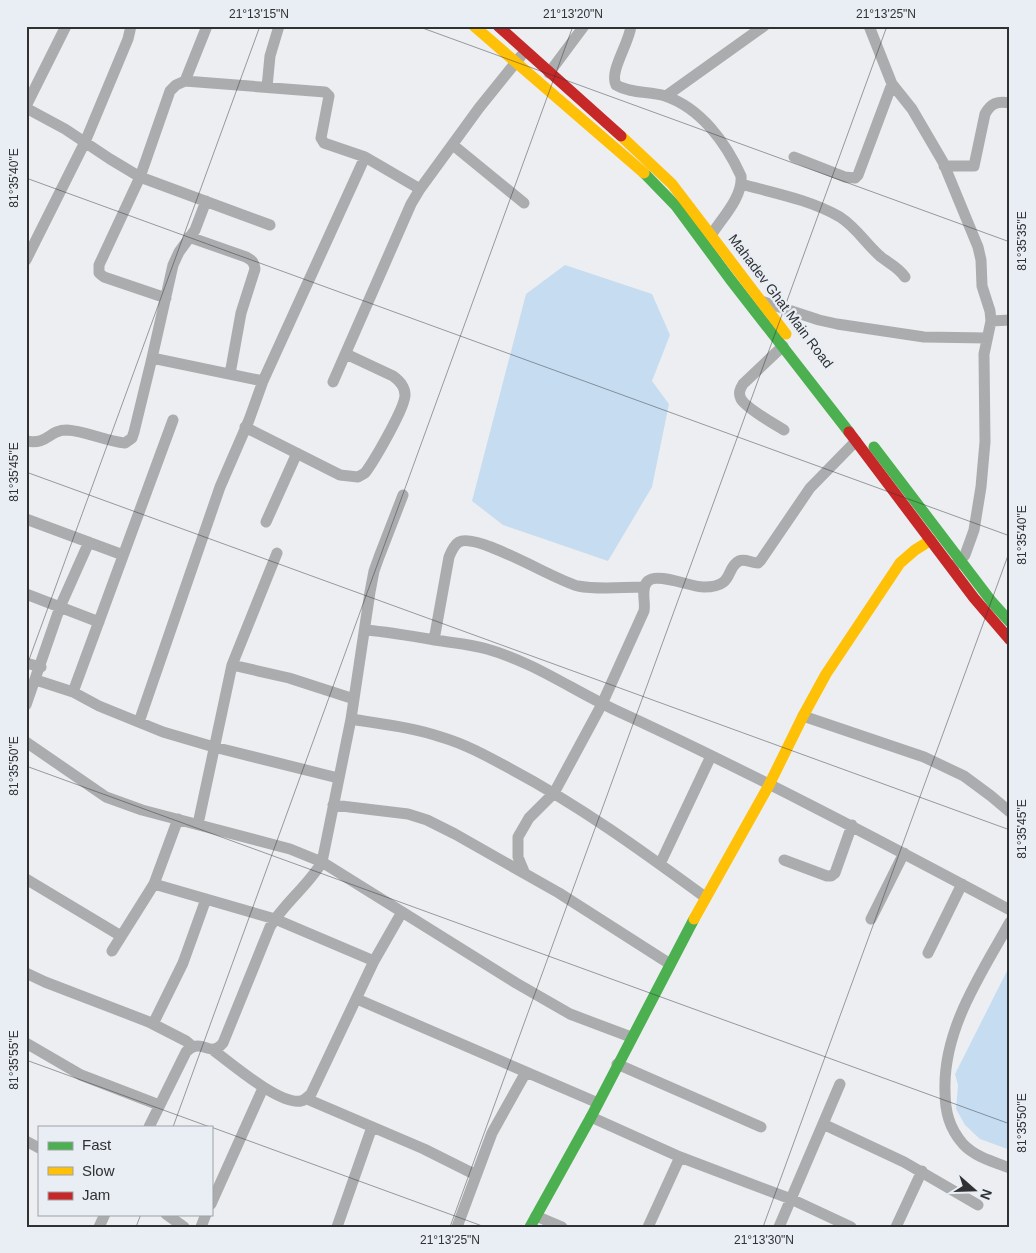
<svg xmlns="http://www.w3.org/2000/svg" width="1036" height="1253" font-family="Helvetica,sans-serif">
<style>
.water{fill:#c6ddf1}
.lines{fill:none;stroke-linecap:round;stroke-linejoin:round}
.street{stroke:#abacad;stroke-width:11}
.fast{stroke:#4caf50;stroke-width:11}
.slow{stroke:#ffc107;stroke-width:11}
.jam{stroke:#c62828;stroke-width:11}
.ticks{fill:none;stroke:#2f3133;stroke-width:1;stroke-opacity:0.45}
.labels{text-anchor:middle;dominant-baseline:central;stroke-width:4.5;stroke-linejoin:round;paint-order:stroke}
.street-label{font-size:14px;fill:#2f3133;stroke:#e9eef4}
.neatline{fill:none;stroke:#2f3133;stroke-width:2}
.ticks-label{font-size:12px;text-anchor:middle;fill:#2f3133}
</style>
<rect width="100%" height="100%" fill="#eceef1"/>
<path class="water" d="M 565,265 L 652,294 L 670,335 L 652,381 L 669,404 L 652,487 L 608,561 L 503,525 L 472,501 L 526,294 Z
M 1010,965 L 1010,1150 L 980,1139 L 965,1125 L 956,1109 L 958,1085 L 955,1074 Z"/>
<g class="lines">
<path class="street" d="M 631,26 C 629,44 609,71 616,85 C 631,94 649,91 665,96 C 701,108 726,143 741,176 C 743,197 722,218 712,234
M 869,26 L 892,84 L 912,109 L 943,162 L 978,247 L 981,260 L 982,286 L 990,311 L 991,321 L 984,354 L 985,442 L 981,487 L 974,530 L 965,555 L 955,565
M 549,73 L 584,26
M 185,81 L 207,26
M 267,87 L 270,56 L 279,26
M 666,96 L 764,26
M 26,106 L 66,26
M 26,108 L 65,129 L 110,159 L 140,177 L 270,225
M 453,145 L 524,203
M 794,157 L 845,177 L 855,178 L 858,175 L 892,84
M 944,166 L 974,166 L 985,114 C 991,103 997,101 1010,103
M 741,184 C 774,193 811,200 840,217 C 857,228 866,244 881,257 C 890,264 898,267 905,277
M 206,201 L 195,230 L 179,252 L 173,265 L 152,358 L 263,381
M 189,237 L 246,257 C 252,260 254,262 255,269 L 241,313 L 230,374
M 26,260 L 85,142 L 128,39 L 131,26
M 166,298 L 104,277 L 99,273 L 99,265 L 140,177 L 170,91 L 176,85 L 185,81 L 325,92 L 329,96 L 321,138 L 324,143 L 365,157 L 420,189
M 761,301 L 819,320 L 837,324 L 924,337 L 987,338
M 991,321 L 1010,320
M 783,346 L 743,384 C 740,389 738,393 741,399 C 746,408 774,424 784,430
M 333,382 L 411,204 L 420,189 L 479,108 L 521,56
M 245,427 L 340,475 L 358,477 L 365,473 C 374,461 405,408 405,395 C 405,387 400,381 393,376 L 346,354
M 26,441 C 49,445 48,430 67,430 C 86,431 105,441 125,443 L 132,438 L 134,432 L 152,358
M 26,519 L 123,555
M 266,522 L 297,453
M 26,594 L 99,622
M 365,630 C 389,632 412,636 435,640 C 453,643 470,644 487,649 C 533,662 571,689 613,709 C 748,771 879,840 1010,910
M 434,640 L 449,557 C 451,552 454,545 459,542 C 477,532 556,581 578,586 C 599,590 622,587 644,587
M 26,663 L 41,667
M 232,665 L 289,678 L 354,699
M 36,680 L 73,692 L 99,706 L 163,732 L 214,747 L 338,778
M 73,692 L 173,420
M 26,705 L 60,607 L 89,542
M 803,716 L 924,757 L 964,776 L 991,796 L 1010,812
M 351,719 C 381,724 412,727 441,737 C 465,744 487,756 509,768 C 579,805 642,851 705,897
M 139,722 L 220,487 L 249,420 L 263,381 L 365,157
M 26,742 L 106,797 L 142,810 L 290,849 L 322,862 L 516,983 L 570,1014 L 631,1037
M 333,805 L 408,814 L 427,820 L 455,834 L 559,893 L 670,964
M 198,824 L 232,665 L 277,553
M 784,860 L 827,876 L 831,876 L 835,873 L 852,825
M 660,864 L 711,756
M 525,874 L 518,857 L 518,837 L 529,818 L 554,793 L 602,704 L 644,611 C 646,602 640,588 648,581 C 658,572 690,587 704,587 C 735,587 725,568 739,561 C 745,558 751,563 758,563 L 761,560 L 810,488 L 856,441
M 26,879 L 121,936
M 154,884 L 275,919 L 374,961
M 871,919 L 904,853
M 1010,922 C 981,974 943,1029 945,1091 C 945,1111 949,1128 963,1144 C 975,1157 994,1162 1010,1168
M 112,951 L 154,884 L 178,819
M 928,953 L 962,884
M 26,973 L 45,982 L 149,1022 L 186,1041 L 193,1047
M 357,999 L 598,1103
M 153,1024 L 183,963 L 206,899
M 26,1043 L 81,1075 L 159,1105
M 213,1050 C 231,1063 279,1105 301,1101 C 305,1100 308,1097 311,1094 L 374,961 L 402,912
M 617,1064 L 761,1127
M 307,1099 L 424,1149 L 476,1175
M 591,1117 L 680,1157 L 791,1199 L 851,1227
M 823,1124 L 904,1162 L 978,1205
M 149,1127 L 186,1052 C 188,1050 190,1048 193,1047 C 205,1042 211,1057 223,1043 L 270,927 C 284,903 308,886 322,862 L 351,719 L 370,592 L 374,571 L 379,557 L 403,495
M 26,1141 L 39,1148
M 211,1204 L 263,1088
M 166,1214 L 184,1227
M 536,1216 L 562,1227
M 99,1227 L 105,1214
M 201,1227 L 206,1214
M 337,1227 L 372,1127
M 457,1227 L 492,1133 L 526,1072
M 648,1227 L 680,1157
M 779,1227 L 840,1084
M 896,1227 L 922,1171"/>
<path class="fast" d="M 644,173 L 676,206 L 730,279 L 849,432
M 874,447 L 992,602 L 1010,622
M 530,1227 L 591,1117 L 694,919"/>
<path class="slow" d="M 474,26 L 644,173
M 621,136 L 672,184 L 786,334
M 694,919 L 769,785 L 803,716 L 826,674 L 900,563 L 915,550 L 931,540"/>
<path class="jam" d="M 498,26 L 621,136
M 849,432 L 974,598 L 1010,640"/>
</g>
<path class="ticks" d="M 417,26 L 1010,242M 26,178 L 1010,536M 26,472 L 1010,830M 26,668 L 260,26M 26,766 L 1010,1124M 26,1060 L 210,1127M 173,1127 L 573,26M 211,1127 L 485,1227M 136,1227 L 141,1214M 450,1227 L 887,26M 763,1227 L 1010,550"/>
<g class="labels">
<g class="street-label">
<text transform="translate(781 301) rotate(53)">Mahadev Ghat Main Road</text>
</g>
</g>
<rect width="1036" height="1253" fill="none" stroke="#e9eef4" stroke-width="55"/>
<rect x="38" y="1126" width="175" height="90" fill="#e9eef4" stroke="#9fa2a7"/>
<rect x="48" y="1142" width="25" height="8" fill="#4caf50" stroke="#9fa2a7"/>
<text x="82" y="1150" font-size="15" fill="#2f3133">Fast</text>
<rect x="48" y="1167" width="25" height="8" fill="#ffc107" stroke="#9fa2a7"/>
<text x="82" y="1176" font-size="15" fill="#2f3133">Slow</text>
<rect x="48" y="1192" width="25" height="8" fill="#c62828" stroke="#9fa2a7"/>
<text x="82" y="1200" font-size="15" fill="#2f3133">Jam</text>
<g transform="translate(974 1190) rotate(110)" stroke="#e9eef4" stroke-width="4" paint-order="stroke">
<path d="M0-4L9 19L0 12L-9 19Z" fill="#2f3133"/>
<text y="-8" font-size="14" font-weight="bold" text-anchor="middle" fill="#2f3133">N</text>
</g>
<rect x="28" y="28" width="980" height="1198" class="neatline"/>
<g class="ticks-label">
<text x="259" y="18">21°13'15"N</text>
<text x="573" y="18">21°13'20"N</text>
<text x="886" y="18">21°13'25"N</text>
<text transform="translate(14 178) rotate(-90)" y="4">81°35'40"E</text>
<text transform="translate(1022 241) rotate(-90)" y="4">81°35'35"E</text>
<text transform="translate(14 472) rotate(-90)" y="4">81°35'45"E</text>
<text transform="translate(1022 535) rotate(-90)" y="4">81°35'40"E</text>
<text transform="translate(14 766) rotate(-90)" y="4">81°35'50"E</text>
<text transform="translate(1022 829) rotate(-90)" y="4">81°35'45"E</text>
<text transform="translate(14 1060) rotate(-90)" y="4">81°35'55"E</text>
<text transform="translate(1022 1123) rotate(-90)" y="4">81°35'50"E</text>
<text x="450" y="1244">21°13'25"N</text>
<text x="764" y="1244">21°13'30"N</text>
</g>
</svg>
